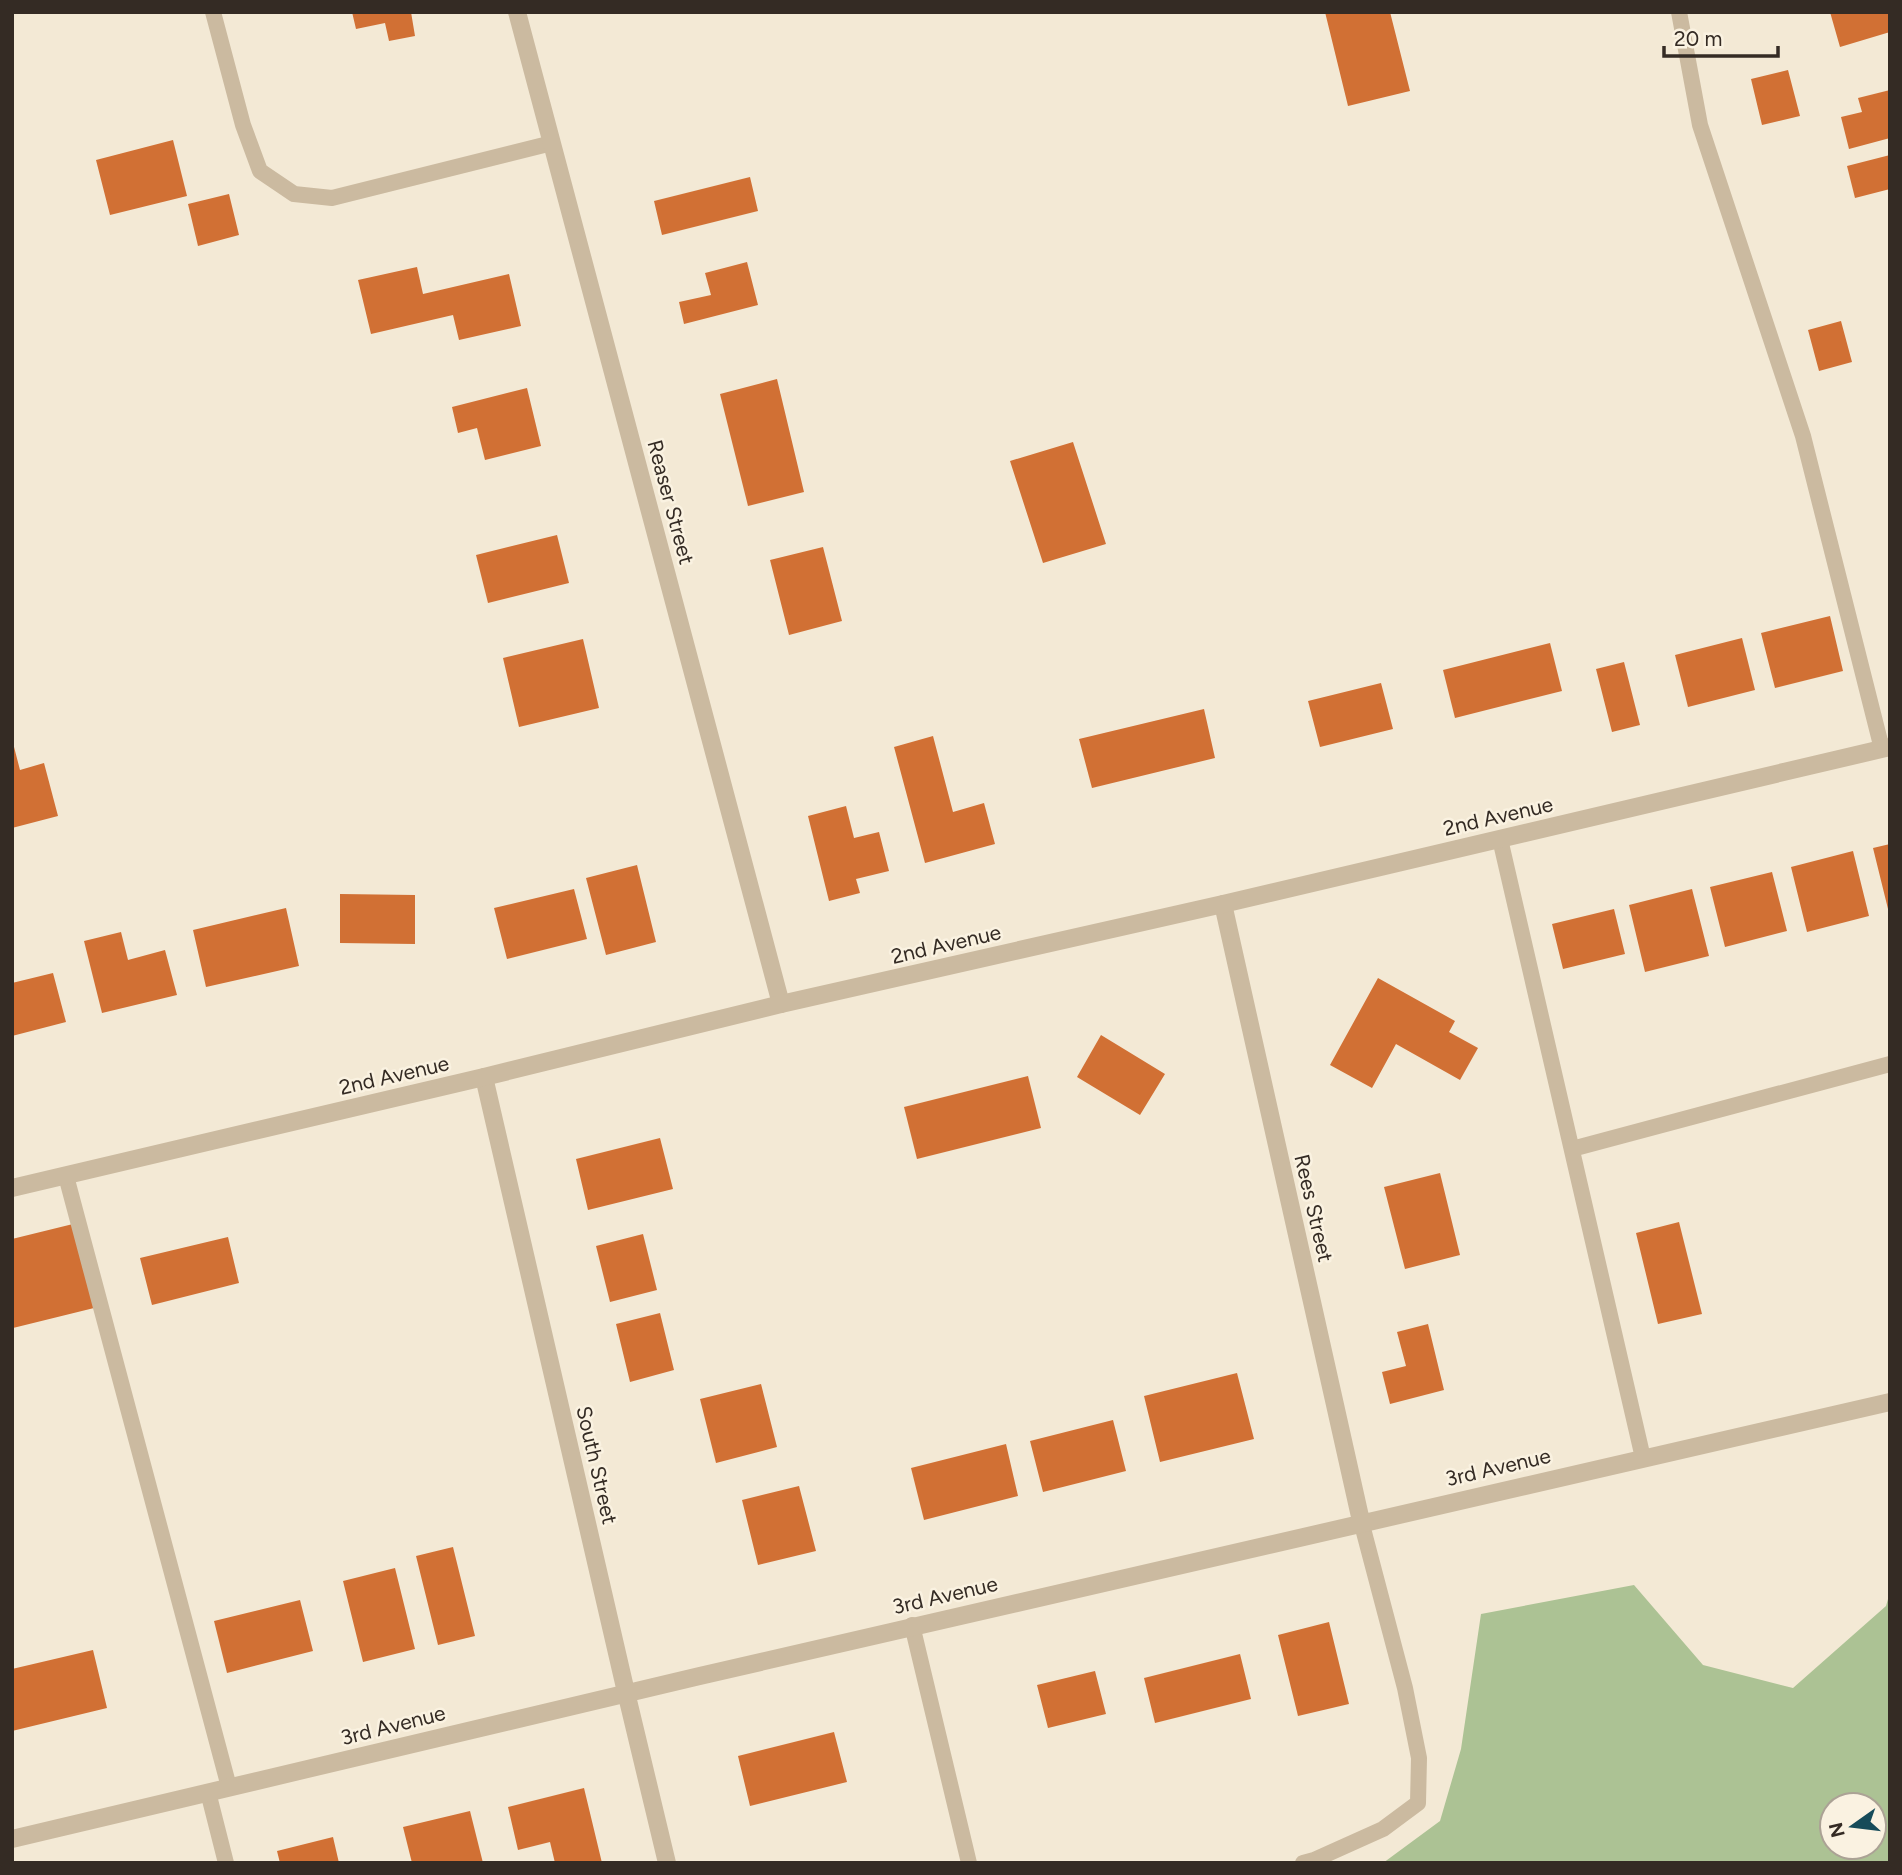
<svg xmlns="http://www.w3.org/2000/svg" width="1902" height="1875" font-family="Figtree,sans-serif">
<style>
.green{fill:#acc294;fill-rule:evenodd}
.building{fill:#d17034}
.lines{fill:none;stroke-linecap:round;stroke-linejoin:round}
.service{stroke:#cbbaa0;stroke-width:16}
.minor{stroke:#cbbaa0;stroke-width:18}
.tertiary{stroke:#cbbaa0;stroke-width:18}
.labels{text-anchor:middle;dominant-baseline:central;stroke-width:5;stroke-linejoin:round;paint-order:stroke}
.street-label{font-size:21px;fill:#342b24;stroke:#faf2e1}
</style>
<rect width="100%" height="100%" fill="#f3e9d5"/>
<path class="green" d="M 1634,1585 L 1703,1665 L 1793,1688 L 1886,1606 L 1890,1592 L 1890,1863 L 1383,1863 L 1440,1821 L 1461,1749 L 1481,1614 ZM 1832,1805 L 1874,1805 L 1874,1847 L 1832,1847 Z"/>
<path class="building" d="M 352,12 L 411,12 L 415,36 L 389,41 L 385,23 L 356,29 Z
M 1325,12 L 1390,12 L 1410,91 L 1348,106 Z
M 1830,12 L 1890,12 L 1890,32 L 1840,47 Z
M 1788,70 L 1800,116 L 1762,125 L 1751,79 Z
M 1890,90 L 1890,138 L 1849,149 L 1841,117 L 1862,112 L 1858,98 Z
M 173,140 L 187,196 L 110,215 L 96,160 Z
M 1890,155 L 1890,189 L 1855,198 L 1847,166 Z
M 750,177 L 758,211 L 662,235 L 654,201 Z
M 229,194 L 239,235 L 198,246 L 188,204 Z
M 747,262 L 758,305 L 684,324 L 679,302 L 711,295 L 705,273 Z
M 417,267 L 423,294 L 509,274 L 521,326 L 459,340 L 453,315 L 371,334 L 358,280 Z
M 1841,321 L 1852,362 L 1819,371 L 1808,330 Z
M 777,379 L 804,492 L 748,506 L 720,394 Z
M 527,388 L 541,446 L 485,460 L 477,428 L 458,433 L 452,407 Z
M 1073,442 L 1106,544 L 1043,563 L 1010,461 Z
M 557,535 L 569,583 L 488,603 L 476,555 Z
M 823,547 L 842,621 L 789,635 L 770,560 Z
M 1830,616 L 1843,671 L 1775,688 L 1761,633 Z
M 1742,638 L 1755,690 L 1688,707 L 1675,655 Z
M 583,639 L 599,708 L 519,727 L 503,658 Z
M 1550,643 L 1562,691 L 1455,718 L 1443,670 Z
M 1624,662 L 1640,725 L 1612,732 L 1596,669 Z
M 1381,683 L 1393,729 L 1320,747 L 1308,701 Z
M 1204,709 L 1215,758 L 1092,788 L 1079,739 Z
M 933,736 L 953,812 L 984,803 L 995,844 L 925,863 L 894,747 Z
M 13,743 L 20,770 L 44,763 L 58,816 L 12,828 Z
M 846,806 L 854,838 L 879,832 L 889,871 L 856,879 L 860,893 L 829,901 L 808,816 Z
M 1890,844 L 1890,908 L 1888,909 L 1873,848 Z
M 1853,851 L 1869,916 L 1807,932 L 1791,867 Z
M 637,865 L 656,942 L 606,955 L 586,878 Z
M 1772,872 L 1787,931 L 1725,947 L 1710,887 Z
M 574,889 L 587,939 L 507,959 L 494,908 Z
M 1692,889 L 1709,956 L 1645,972 L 1629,905 Z
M 340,894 L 415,895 L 415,944 L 340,943 Z
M 286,908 L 299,966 L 206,987 L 193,930 Z
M 1614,909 L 1625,954 L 1563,969 L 1552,924 Z
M 121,932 L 128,960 L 165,950 L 177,995 L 102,1013 L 84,941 Z
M 53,973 L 66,1022 L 12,1036 L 12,983 Z
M 1378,978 L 1455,1021 L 1449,1032 L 1478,1048 L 1460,1080 L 1396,1044 L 1372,1088 L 1330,1065 Z
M 1101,1035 L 1165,1074 L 1140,1115 L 1077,1077 Z
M 1028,1076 L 1041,1128 L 917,1159 L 904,1107 Z
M 660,1138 L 673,1189 L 588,1210 L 576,1159 Z
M 1440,1173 L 1460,1255 L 1405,1269 L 1384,1187 Z
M 1679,1222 L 1702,1314 L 1658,1324 L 1636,1233 Z
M 73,1224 L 94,1308 L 13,1328 L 12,1239 Z
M 643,1234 L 657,1290 L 610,1302 L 596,1246 Z
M 228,1237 L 239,1283 L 152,1305 L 140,1258 Z
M 660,1313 L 674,1370 L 630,1382 L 616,1324 Z
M 1428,1324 L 1444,1390 L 1390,1404 L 1382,1372 L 1406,1366 L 1397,1332 Z
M 1237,1373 L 1254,1439 L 1160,1462 L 1144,1396 Z
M 761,1384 L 777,1447 L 716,1463 L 700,1399 Z
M 1113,1420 L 1126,1471 L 1043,1492 L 1030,1441 Z
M 1006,1444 L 1018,1496 L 924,1520 L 911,1468 Z
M 799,1486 L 816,1551 L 758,1565 L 742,1500 Z
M 453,1547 L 475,1636 L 438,1645 L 416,1556 Z
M 395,1568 L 415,1649 L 363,1662 L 343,1581 Z
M 300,1600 L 313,1651 L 227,1673 L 214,1621 Z
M 1329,1622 L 1349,1704 L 1298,1716 L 1278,1635 Z
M 93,1650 L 107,1708 L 12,1731 L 12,1669 Z
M 1240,1654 L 1251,1699 L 1155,1723 L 1144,1678 Z
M 1095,1671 L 1106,1714 L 1048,1728 L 1037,1685 Z
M 834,1732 L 847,1782 L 750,1806 L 738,1756 Z
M 584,1788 L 602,1863 L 555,1863 L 550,1842 L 518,1850 L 508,1807 Z
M 470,1811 L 483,1863 L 412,1863 L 403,1827 Z
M 333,1837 L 339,1863 L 280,1863 L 277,1851 Z"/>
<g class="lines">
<path class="service" d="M 213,12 L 243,125 L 260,171 L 294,194 L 332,198 L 552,143
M 1679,12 L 1700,125 L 1803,436 L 1882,749
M 1500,839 L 1643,1458
M 1572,1149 L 1890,1064
M 66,1176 L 229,1787
M 912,1625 L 969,1863
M 208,1792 L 226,1863
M 1303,1863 L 1314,1860 L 1383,1829 L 1418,1803 L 1419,1758 L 1405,1688 L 1361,1521"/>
<path class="minor" d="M 517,12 L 781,1004
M 1223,904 L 1361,1521
M 484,1077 L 626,1692 L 667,1863
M 12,1839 C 637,1689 1263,1544 1890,1402"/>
<path class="tertiary" d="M 12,1188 L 484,1077 L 781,1004 L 1223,904 L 1890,747"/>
</g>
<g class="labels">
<g class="street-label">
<text transform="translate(671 502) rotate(75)">Reaser Street</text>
<text transform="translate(1498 816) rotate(-13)">2nd Avenue</text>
<text transform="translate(946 944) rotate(-13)">2nd Avenue</text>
<text transform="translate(394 1075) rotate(-13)">2nd Avenue</text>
<text transform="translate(1314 1208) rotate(77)">Rees Street</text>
<text transform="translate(597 1465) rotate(77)">South Street</text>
<text transform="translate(1498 1467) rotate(-13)">3rd Avenue</text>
<text transform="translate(945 1595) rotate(-13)">3rd Avenue</text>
<text transform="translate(393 1725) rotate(-14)">3rd Avenue</text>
</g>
</g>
<rect width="1902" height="1875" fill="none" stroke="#342b24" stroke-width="28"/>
<g transform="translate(1853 1826) rotate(256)"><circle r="33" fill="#faf2e1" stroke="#aba295" stroke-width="2"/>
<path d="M0-5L12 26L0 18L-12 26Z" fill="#164b59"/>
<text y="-10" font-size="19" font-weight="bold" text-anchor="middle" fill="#342b24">N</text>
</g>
<path d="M1664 46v10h114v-10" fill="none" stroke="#342b24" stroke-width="3.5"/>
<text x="1674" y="46" font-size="21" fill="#342b24" stroke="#faf2e1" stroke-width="5" paint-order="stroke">20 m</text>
</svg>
